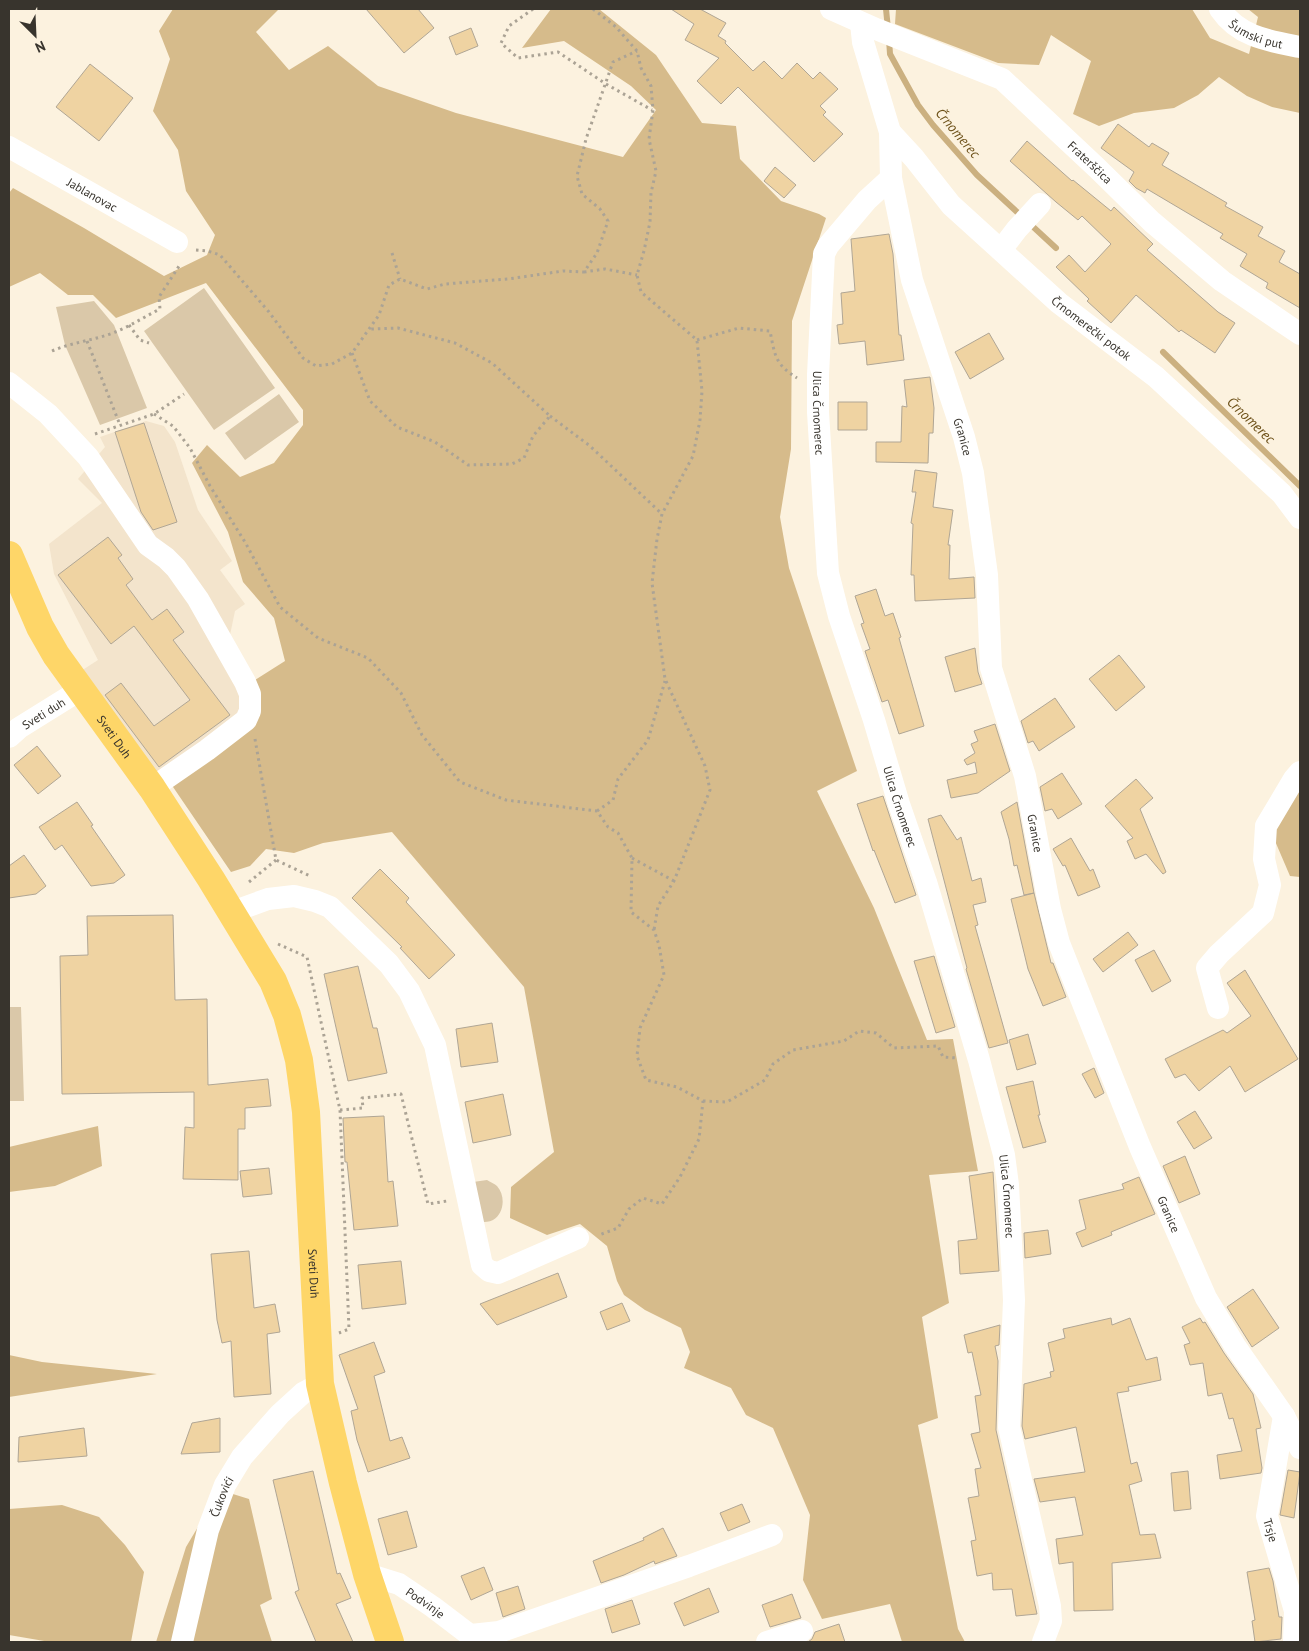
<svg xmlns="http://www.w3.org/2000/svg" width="1309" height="1651" font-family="'PT Sans',sans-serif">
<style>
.built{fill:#f3e4cc}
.green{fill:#dac8a9}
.forest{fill:#d6bb8b}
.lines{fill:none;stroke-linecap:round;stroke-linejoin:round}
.stream{stroke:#cbb080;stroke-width:6}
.building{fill:#efd3a2;stroke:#b0a695}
.path{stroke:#aba395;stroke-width:3;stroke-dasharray:2.5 4;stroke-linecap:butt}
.minor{stroke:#fff;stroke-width:22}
.major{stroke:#fed668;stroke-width:28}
.labels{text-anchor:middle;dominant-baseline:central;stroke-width:4;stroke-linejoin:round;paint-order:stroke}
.street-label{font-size:12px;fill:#38342d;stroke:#fcf2df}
.water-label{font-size:14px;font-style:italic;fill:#6e521a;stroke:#fcf2df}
</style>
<rect width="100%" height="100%" fill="#fcf2df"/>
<path class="built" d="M 146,421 L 164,426 L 175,442 L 198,510 L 232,561 L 220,570 L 245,604 L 235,611 L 230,635 L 254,723 L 166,787 L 81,671 L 98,660 L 54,574 L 49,544 L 102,503 L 78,479 L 105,447 L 100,437 Z"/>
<path class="green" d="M 204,288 L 275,388 L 214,430 L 144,331 Z
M 94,301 L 114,325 L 147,408 L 100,425 L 65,345 L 56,307 Z
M 279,394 L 299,422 L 245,460 L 225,433 Z
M 9,1007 L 21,1007 L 24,1101 L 9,1101 Z
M 487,1180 C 490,1182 495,1184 497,1186 C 506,1196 504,1214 493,1220 C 489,1222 485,1222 481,1222 L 473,1182 Z"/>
<path class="forest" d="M 173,9 L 279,9 L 256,32 L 289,70 L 328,46 L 378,86 L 456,113 L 623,157 L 656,110 L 631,86 L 564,41 L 522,48 L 551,9 L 599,9 L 656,55 L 702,123 L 736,126 L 740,159 L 781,201 L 819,214 L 826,218 L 792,321 L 791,449 L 780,517 L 789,568 L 857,771 L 817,791 L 874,908 L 927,1040 L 953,1039 L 978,1171 L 929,1175 L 949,1303 L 922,1317 L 938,1418 L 918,1425 L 958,1629 L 965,1642 L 902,1642 L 890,1604 L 822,1619 L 803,1580 L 810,1515 L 773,1428 L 746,1415 L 731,1388 L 684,1368 L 690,1352 L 681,1328 L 645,1310 L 624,1295 L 617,1281 L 607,1246 L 580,1224 L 547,1235 L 510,1218 L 511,1187 L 554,1152 L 524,987 L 392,832 L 323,843 L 294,853 L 266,849 L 250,866 L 231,872 L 171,784 L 223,749 L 255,680 L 285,661 L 274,618 L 243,582 L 228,532 L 192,463 L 207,445 L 240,477 L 274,463 L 303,425 L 303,410 L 206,283 L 116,318 L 93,295 L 68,295 L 40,273 L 9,287 L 9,193 L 13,188 L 84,228 L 164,276 L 207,255 L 215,235 L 186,191 L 178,150 L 153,111 L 170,59 L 159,31 Z
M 896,9 L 1192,9 L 1210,38 L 1249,54 L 1258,17 L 1248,9 L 1300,9 L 1300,113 L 1272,107 L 1247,96 L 1219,77 L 1198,95 L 1174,108 L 1134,113 L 1099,126 L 1073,114 L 1091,61 L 1051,35 L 1039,65 L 998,63 L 895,24 Z
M 1300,778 L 1300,877 L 1290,876 L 1272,834 Z
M 98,1126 L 102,1166 L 55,1186 L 9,1192 L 9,1147 Z
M 9,1355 L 42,1362 L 157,1374 L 9,1397 Z
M 220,1490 L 249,1499 L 272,1599 L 260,1605 L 272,1642 L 156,1642 L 186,1547 Z
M 62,1505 L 99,1517 L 125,1545 L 144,1572 L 131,1642 L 50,1642 L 9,1635 L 9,1509 Z"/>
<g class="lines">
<path class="stream" d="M 886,9 L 888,29
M 889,39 L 890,54 L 918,105 L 933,125 L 977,175 L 1056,248
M 1163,352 L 1300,486"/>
</g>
<path class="building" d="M 366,9 L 418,9 L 434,28 L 404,53 Z
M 671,9 L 700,9 L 726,23 L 718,36 L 726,41 L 725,43 L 753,71 L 764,61 L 782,79 L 797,63 L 813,79 L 820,72 L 838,89 L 820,106 L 826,112 L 823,115 L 843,134 L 814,162 L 738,87 L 721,104 L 697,81 L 719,58 L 685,40 L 694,24 Z
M 471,28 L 478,46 L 456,55 L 449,37 Z
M 90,64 L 133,98 L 99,141 L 56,107 Z
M 1118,124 L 1149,147 L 1152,143 L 1169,153 L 1162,165 L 1227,203 L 1225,206 L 1263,227 L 1258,236 L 1285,251 L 1279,262 L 1300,274 L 1300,308 L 1266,288 L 1268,283 L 1240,266 L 1247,254 L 1220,238 L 1223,234 L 1147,189 L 1145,193 L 1136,188 L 1129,181 L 1134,172 L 1101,148 Z
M 1027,141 L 1072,181 L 1073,180 L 1111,211 L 1114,207 L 1153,244 L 1147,250 L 1218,312 L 1235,323 L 1215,353 L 1181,330 L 1179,332 L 1136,295 L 1111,323 L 1087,301 L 1089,299 L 1056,267 L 1069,255 L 1085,272 L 1111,244 L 1082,216 L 1078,220 L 1056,202 L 1010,161 Z
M 775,167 L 796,185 L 784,198 L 764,181 Z
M 889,234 L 893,254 L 899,335 L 901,335 L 904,360 L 867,365 L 865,341 L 839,344 L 837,325 L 843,324 L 841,293 L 855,291 L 851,239 Z
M 989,333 L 1004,359 L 970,379 L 955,352 Z
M 930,377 L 934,408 L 933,433 L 929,433 L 928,463 L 876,462 L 876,442 L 901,442 L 902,406 L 907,407 L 904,380 Z
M 838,402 L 867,402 L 867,430 L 838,430 Z
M 144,423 L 177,522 L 153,530 L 141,512 L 115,432 Z
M 915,470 L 937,473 L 933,507 L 953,510 L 948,545 L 950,545 L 949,579 L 974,577 L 975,598 L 915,601 L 914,575 L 911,575 L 913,524 L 911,523 L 916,492 L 912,492 Z
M 108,537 L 122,555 L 118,558 L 133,579 L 126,585 L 152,620 L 167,609 L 184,632 L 173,640 L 230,715 L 159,767 L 105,695 L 121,683 L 154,726 L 190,700 L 134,626 L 111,644 L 58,575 Z
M 876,589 L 885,616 L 893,613 L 901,637 L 899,638 L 924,726 L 899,734 L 888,700 L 882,702 L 865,651 L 870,649 L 861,624 L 864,623 L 855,596 Z
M 975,648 L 978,672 L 982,684 L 955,692 L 945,657 Z
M 1119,655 L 1145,687 L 1116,711 L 1089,679 Z
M 1055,698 L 1075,727 L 1039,751 L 1033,741 L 1028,743 L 1021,721 Z
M 995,724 L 1010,771 L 978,793 L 951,798 L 947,780 L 977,773 L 975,762 L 967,765 L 964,760 L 975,753 L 971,744 L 978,741 L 974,731 Z
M 37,746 L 61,776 L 38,794 L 14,765 Z
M 1062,773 L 1082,804 L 1058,819 L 1052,809 L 1045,811 L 1040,787 Z
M 1136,779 L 1153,798 L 1140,809 L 1166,872 L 1163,874 L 1146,854 L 1135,859 L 1127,841 L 1133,838 L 1105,806 Z
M 883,796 L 916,895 L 895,903 L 874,850 L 873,851 L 857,804 Z
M 77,802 L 93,825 L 91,826 L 125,875 L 114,883 L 91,886 L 62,845 L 55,850 L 39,827 Z
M 1017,802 L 1034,893 L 1024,895 L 1017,865 L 1014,866 L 1009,839 L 1001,812 Z
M 941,815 L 957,840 L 961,837 L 972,881 L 981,878 L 986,902 L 973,905 L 978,925 L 975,926 L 1008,1043 L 989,1048 L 966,969 L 967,968 L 928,819 Z
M 1071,838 L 1090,871 L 1093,869 L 1100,887 L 1078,896 L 1065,865 L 1063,866 L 1053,849 Z
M 24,855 L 46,886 L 36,894 L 9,898 L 9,866 Z
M 380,869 L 409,898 L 406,902 L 455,955 L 429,979 L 400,948 L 402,947 L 352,898 Z
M 1034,893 L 1051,963 L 1053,963 L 1066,997 L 1043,1006 L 1028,969 L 1011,899 Z
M 173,915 L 175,1000 L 207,999 L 208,1085 L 268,1079 L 271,1106 L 245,1108 L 245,1129 L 238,1129 L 238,1180 L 183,1179 L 185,1127 L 194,1128 L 194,1092 L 62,1094 L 60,956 L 88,955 L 87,916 Z
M 1128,932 L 1138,945 L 1103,972 L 1093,959 Z
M 1154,950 L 1171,981 L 1152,992 L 1135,960 Z
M 934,956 L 955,1027 L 936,1033 L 914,961 Z
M 358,966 L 373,1028 L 377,1028 L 387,1073 L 348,1081 L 324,974 Z
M 1245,970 L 1298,1059 L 1245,1092 L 1230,1066 L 1199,1091 L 1185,1074 L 1175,1078 L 1165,1059 L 1223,1030 L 1227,1033 L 1251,1016 L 1227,983 Z
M 492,1023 L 498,1062 L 461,1067 L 456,1029 Z
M 1028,1034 L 1036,1064 L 1017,1070 L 1009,1040 Z
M 1094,1068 L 1104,1093 L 1095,1098 L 1082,1074 Z
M 1033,1081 L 1040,1115 L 1038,1115 L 1046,1142 L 1023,1148 L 1006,1087 Z
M 503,1094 L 511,1135 L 473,1143 L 465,1102 Z
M 1195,1111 L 1212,1138 L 1194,1149 L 1177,1122 Z
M 384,1116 L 388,1182 L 393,1181 L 398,1226 L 354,1230 L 347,1162 L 345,1162 L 343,1118 Z
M 1185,1156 L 1200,1194 L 1179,1203 L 1163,1166 Z
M 269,1168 L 272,1194 L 243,1197 L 240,1171 Z
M 993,1172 L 999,1271 L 960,1274 L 958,1241 L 977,1239 L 969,1176 Z
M 1139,1177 L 1155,1214 L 1111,1232 L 1112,1235 L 1082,1247 L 1076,1233 L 1086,1229 L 1079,1200 L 1124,1189 L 1122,1184 Z
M 1048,1230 L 1051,1254 L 1025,1258 L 1024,1233 Z
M 249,1251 L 254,1308 L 275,1304 L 280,1332 L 267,1334 L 271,1394 L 234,1397 L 231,1341 L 222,1343 L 217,1320 L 211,1254 Z
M 401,1261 L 406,1304 L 362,1309 L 358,1265 Z
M 558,1273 L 567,1297 L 497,1325 L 480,1304 Z
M 1253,1289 L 1279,1328 L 1252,1347 L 1227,1307 Z
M 622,1303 L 630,1321 L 607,1330 L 600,1312 Z
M 1111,1318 L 1112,1325 L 1130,1318 L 1146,1360 L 1157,1357 L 1161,1380 L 1128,1387 L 1129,1391 L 1117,1393 L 1131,1464 L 1137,1462 L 1142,1481 L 1129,1485 L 1140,1535 L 1155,1534 L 1161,1558 L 1112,1563 L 1113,1610 L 1074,1611 L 1073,1562 L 1059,1564 L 1056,1539 L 1083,1535 L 1075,1497 L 1040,1502 L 1034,1479 L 1085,1472 L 1076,1427 L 1025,1439 L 1022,1426 L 1024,1384 L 1051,1377 L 1050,1372 L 1054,1371 L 1048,1343 L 1065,1338 L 1063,1329 Z
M 1200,1318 L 1203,1323 L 1205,1322 L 1224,1353 L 1253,1394 L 1261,1428 L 1256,1429 L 1262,1468 L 1261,1473 L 1220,1479 L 1217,1455 L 1242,1451 L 1233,1418 L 1229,1419 L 1222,1393 L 1208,1396 L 1203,1363 L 1190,1365 L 1184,1345 L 1190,1343 L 1182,1327 Z
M 1000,1325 L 999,1345 L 995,1346 L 998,1361 L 996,1430 L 1037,1614 L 1016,1616 L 1012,1589 L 993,1590 L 992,1573 L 977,1576 L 971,1541 L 976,1540 L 968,1498 L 979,1496 L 975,1469 L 981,1468 L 971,1434 L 980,1432 L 975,1396 L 981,1395 L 972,1352 L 968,1353 L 964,1335 Z
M 374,1342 L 385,1372 L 374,1376 L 390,1441 L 402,1437 L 410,1458 L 368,1472 L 357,1440 L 351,1411 L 358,1409 L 339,1355 Z
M 220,1418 L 220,1452 L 181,1454 L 192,1423 Z
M 84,1428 L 87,1456 L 18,1462 L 19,1437 Z
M 1288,1470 L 1300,1472 L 1294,1518 L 1280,1515 Z
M 313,1471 L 337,1574 L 340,1573 L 351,1598 L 336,1604 L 353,1642 L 316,1642 L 295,1592 L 299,1590 L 273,1480 Z
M 1188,1471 L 1191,1509 L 1174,1511 L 1171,1473 Z
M 742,1504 L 750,1522 L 728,1531 L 720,1513 Z
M 407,1511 L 417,1547 L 388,1555 L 378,1519 Z
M 663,1528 L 677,1556 L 655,1564 L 654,1561 L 624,1575 L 601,1583 L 593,1561 L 644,1540 L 643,1538 Z
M 484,1567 L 493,1590 L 471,1600 L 461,1576 Z
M 1269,1568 L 1273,1581 L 1279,1617 L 1282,1617 L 1281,1639 L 1255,1642 L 1252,1621 L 1255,1620 L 1247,1572 Z
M 518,1586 L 525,1609 L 503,1617 L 496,1593 Z
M 709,1588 L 719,1612 L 684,1626 L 674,1603 Z
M 792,1594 L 801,1618 L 770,1627 L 762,1605 Z
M 632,1600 L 640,1624 L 612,1633 L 605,1609 Z
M 839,1624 L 845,1642 L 808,1642 L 812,1639 L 815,1632 Z"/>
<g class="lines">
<path class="path" d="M 533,9 L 509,26 L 501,43 L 518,58 L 558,52 L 606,84 L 652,110
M 593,9 L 616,27 L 637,51 L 641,68 L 651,86 L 653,110 L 649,139 L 656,171 L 651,193 L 650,222 L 644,251 L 637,275 L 641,292 L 697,340 L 702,391 L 700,420 L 693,456 L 662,514 L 657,539 L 652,583 L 665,679 L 705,766 L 710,790 L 674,881 L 658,906 L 654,930
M 196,250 L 208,251 L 220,255 L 269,312 L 303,358 L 316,366 L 332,364 L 352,353 L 379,315 L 389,285 L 400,279 L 427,289 L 445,284 L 508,279 L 563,271 L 584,272 L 597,253 L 608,221 L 600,209 L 582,194 L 577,176 L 586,139 L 613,62 L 637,51
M 392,253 L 400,279
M 584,272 L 605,269 L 637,275
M 129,325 L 140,340 L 149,343
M 697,340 L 739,328 L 770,331 C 775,356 775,364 797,378
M 87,341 L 120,425
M 52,351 C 70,343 89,341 107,335 C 126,329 142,318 160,309 L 159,297 L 181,263
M 352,353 L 370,401 L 397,427 L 435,442 L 468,465 L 512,464 L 524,458 L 533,436 L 550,416 L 492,363 L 455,343 L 398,328 L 371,329
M 154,414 L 173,426 L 190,448 L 210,486 L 245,542 L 280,607 L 318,638 L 368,658 L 401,693 L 422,735 L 460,782 L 506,800 L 597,811 L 608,827 L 618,833 L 632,858 L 631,912 L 654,930 L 659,945 L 664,975 L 640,1028 L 637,1056 L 646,1080 L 677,1087 L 703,1101 L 699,1139 L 680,1177 L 662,1204 L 643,1198 L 629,1209 L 618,1228 L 599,1235
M 550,416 L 590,446 L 662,514
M 95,434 L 154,414 L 184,394
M 255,739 L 276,860 L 310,876
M 597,811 L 613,800 L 618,779 L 648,740 L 665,681
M 632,858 L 674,881
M 249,882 L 276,860
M 278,944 L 307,957 L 340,1110 L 349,1329 L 339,1333
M 703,1101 L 727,1102 L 765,1080 L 773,1064 L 793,1050 L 844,1041 L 859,1031 L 876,1033 L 894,1048 L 938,1046 L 943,1057 L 957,1058
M 340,1110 L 363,1108 L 362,1098 L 401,1094 L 428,1204 L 447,1201"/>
<g class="minor">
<path id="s1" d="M 831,9 L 876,29 L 1002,79 L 1097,168 L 1152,222 L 1222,281 L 1300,334"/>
<path id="s2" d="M 1220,9 C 1239,37 1269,41 1300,47"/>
<path id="s3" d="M 861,23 L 863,42 L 890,132 L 891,178 L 867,200 L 828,246 L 824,254 L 818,375 L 818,412 L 828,573 L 839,616 L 874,720 L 899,804 L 926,882 L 979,1060 L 1004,1155 L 1008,1185 L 1014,1300 L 1009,1427 L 1050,1606 L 1051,1621 L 1043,1642"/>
<path id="s4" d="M 890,132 L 914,158 L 951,205 L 1059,303 L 1156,377 L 1282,494 L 1300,518"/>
<path id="s5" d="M 9,147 L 177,242"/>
<path id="s6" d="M 891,178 L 912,280 L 964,437 L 973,473 L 987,575 L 991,668 L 1025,776 L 1050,909 L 1059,943 L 1140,1147 L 1206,1298 L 1235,1346 L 1284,1416 L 1300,1448"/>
<path d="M 1001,250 L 1017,229 L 1040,204"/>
<path d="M 9,383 L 48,414 L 88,457 L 148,545 L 166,558 L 176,568 L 198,599 L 245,682 L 250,694 L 250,711 L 246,720 L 207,750 L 152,788"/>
<path id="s7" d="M 9,737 L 19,728 L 80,690"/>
<path d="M 232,912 L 268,899 L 294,896 L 315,901 L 330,907 L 389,964 L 409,991 L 435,1045 L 482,1265 L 489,1271 L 498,1273 L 578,1238"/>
<path d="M 1218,1008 L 1207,968 L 1219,954 L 1263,913 L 1270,885 L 1264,859 L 1266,826 L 1294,779 L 1300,772"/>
<path id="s8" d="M 1284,1416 L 1267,1516 L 1295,1611 L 1294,1642"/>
<path id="s9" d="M 367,1574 L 399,1584 L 433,1607 L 479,1642"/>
<path d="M 471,1635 L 499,1632 L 689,1566 L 772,1535"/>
<path id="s10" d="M 182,1642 L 208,1530 L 225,1485 L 242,1457 L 280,1414 L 303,1393 L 320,1384"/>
<path d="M 767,1642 L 802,1631"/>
</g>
<path class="major" id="s11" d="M 9,555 L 40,627 L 56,655 L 152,788 L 211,879 L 273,981 L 287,1015 L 299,1060 L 306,1112 L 320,1384 L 343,1483 L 367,1574 L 390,1642"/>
</g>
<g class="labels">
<g class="street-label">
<text stroke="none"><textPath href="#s2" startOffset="45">Šumski put</textPath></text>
<text stroke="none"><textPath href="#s1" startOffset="306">Fraterščica</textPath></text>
<text stroke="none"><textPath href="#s5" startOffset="96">Jablanovac</textPath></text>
<text stroke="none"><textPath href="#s4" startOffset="282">Črnomerečki potok</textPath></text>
<text stroke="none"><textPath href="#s3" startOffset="420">Ulica Črnomerec</textPath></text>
<text stroke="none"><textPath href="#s6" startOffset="269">Granice</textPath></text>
<text stroke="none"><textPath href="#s7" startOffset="42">Sveti duh</textPath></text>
<text stroke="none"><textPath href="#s11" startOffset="211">Sveti Duh</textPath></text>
<text stroke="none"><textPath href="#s3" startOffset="825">Ulica Črnomerec</textPath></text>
<text stroke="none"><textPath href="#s6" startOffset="674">Granice</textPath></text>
<text stroke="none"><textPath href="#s3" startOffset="1230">Ulica Črnomerec</textPath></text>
<text stroke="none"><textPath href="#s6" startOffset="1079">Granice</textPath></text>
<text stroke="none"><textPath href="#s11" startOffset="800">Sveti Duh</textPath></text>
<text stroke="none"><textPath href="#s10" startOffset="151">Čukovići</textPath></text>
<text stroke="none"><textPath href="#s8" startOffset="116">Trsje</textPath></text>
<text stroke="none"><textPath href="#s9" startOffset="66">Podvinje</textPath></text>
</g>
<g class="water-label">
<text transform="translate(958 133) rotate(50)">Črnomerec</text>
<text transform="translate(1251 420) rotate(44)">Črnomerec</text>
</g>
</g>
<rect width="1309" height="1651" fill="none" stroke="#38342d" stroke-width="20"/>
<g transform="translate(35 35) rotate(156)" stroke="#fcf2df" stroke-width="4" paint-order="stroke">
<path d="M0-4L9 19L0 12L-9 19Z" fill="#38342d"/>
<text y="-8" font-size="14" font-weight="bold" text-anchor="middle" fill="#38342d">N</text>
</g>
</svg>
